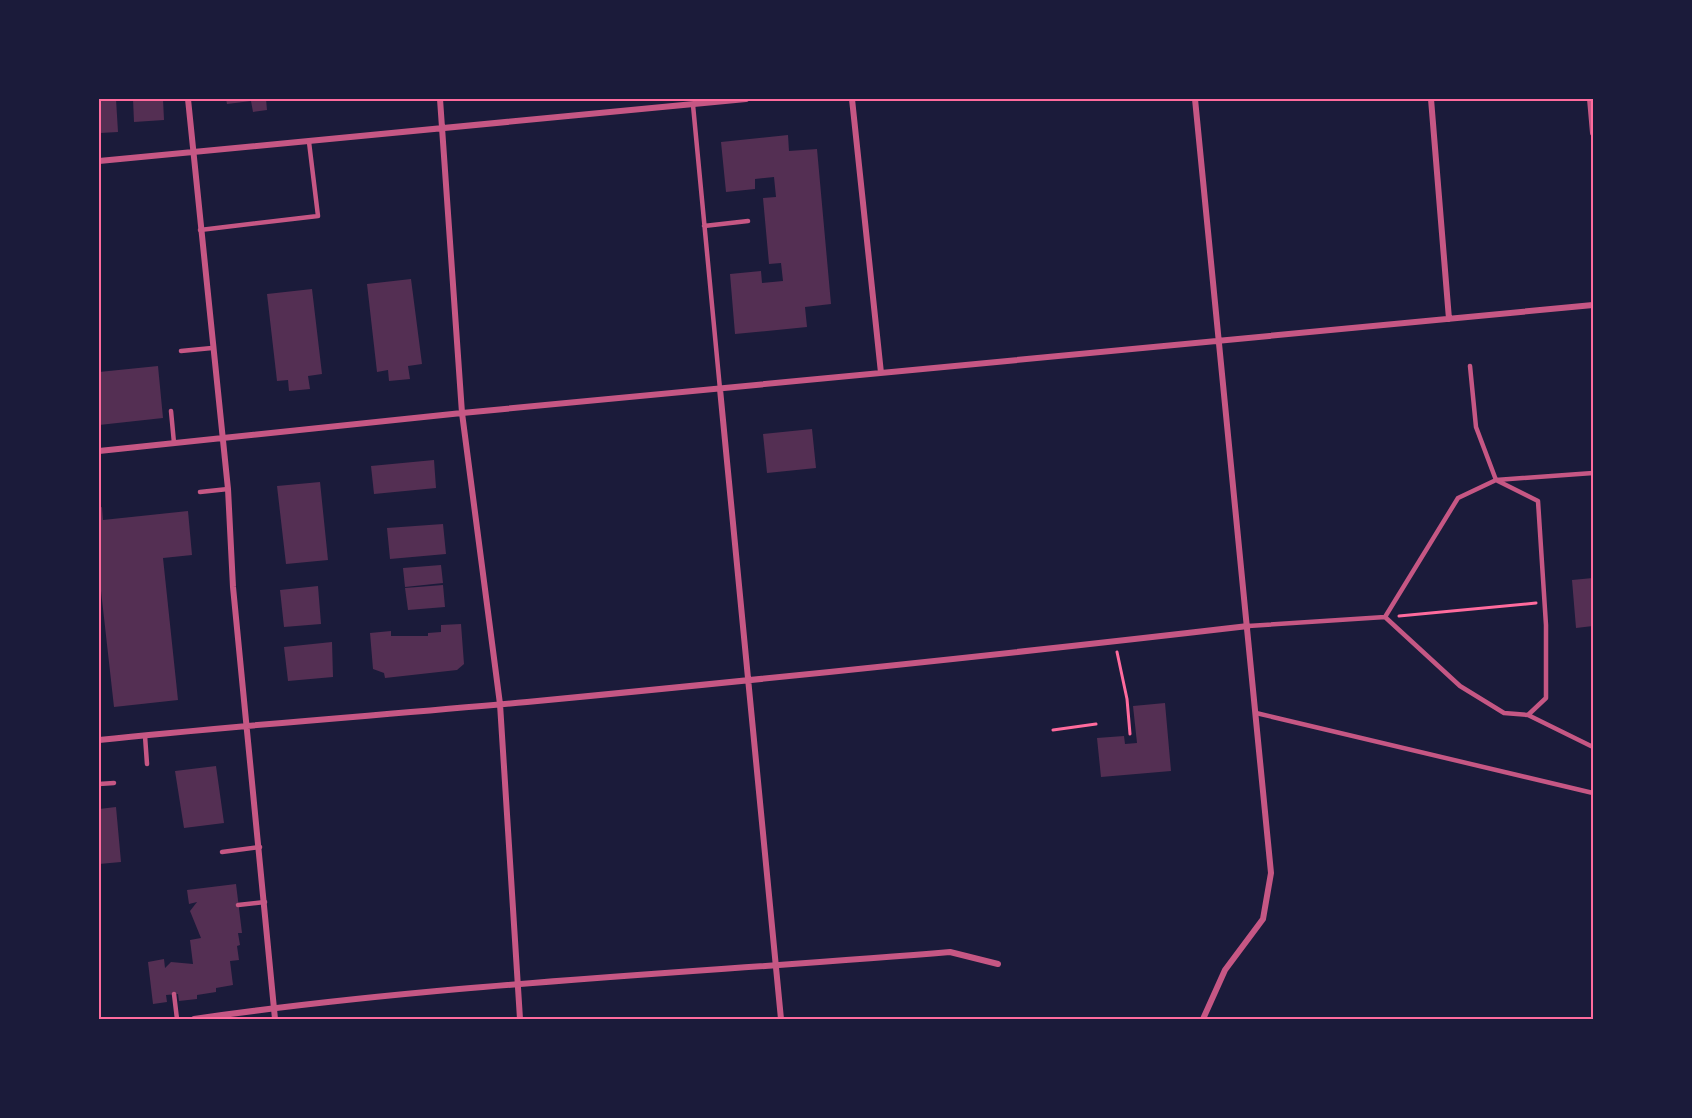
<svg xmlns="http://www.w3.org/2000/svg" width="1692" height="1118" font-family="Barlow,sans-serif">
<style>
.building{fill:#542f53}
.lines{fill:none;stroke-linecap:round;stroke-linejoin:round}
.path{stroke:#ff6b9d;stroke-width:3}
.service{stroke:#c65784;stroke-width:4.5}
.minor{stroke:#c65784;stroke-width:6}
.neatline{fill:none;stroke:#ff6b9d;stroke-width:2}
</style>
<rect width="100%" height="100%" fill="#1b1b3a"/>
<path class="building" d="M 99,99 L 116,99 L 118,132 L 100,133 Z
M 133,99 L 163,99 L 164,120 L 134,122 Z
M 226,99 L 266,99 L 267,110 L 253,112 L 251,101 L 227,104 Z
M 788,135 L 789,151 L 817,149 L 831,304 L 805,307 L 807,327 L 735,334 L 730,274 L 761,271 L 762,283 L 783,281 L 781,263 L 769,264 L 763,198 L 776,197 L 774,177 L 755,179 L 755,189 L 726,192 L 721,142 Z
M 411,279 L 422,364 L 408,366 L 410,379 L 389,381 L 388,370 L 377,372 L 367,284 Z
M 312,289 L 322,374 L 308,376 L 310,389 L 289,391 L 288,380 L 277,381 L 267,294 Z
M 158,366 L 163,418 L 99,425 L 99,372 Z
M 812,429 L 816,468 L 767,473 L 763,434 Z
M 434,460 L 436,488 L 374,494 L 371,466 Z
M 320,482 L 328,560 L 286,564 L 277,486 Z
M 102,507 L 103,520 L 188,511 L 192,555 L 163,558 L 178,700 L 114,707 L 99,573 L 99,508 Z
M 443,524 L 446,554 L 390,559 L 387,528 Z
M 441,565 L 443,583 L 405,587 L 403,568 Z
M 1593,578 L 1593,626 L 1576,628 L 1572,580 Z
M 443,585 L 445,607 L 408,610 L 405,588 Z
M 318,586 L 321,624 L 284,627 L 280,590 Z
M 461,624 L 464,664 L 457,670 L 385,678 L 384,673 L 373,669 L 370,633 L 391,631 L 391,636 L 428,636 L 428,633 L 441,632 L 441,625 Z
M 332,642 L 333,677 L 288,681 L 284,647 Z
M 1165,703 L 1171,771 L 1101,777 L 1097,738 L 1124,736 L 1125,744 L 1137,743 L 1133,706 Z
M 216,766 L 224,823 L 184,828 L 175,771 Z
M 116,807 L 121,862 L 99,864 L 99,809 Z
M 236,884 L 242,933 L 238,933 L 240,945 L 237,946 L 239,960 L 230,961 L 233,985 L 216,988 L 216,992 L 197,995 L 197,999 L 179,1001 L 178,994 L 166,995 L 167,1002 L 153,1004 L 148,962 L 164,959 L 165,968 L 171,962 L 193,964 L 190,940 L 201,938 L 190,911 L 197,902 L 189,904 L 187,890 Z"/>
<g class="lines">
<path class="path" d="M 1399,616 L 1536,603
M 1117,652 L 1127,699 L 1130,734
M 1053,730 L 1096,724"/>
<path class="service" d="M 693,105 L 720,389
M 704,226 L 748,221
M 200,230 L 318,216 L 309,142
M 181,351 L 212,348
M 1470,366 L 1476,427 L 1496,480 L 1593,473
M 171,411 L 174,443
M 200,492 L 228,489
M 1248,626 L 1385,617 L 1460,686 L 1504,713 L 1528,715 L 1546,698 L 1546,625 L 1538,501 L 1496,480 L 1458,498 L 1385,617
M 1256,713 L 1593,793
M 1528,715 L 1593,747
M 145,736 L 147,764
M 99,784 L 114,783
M 222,852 L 260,847
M 238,905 L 265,902
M 174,994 L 177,1019"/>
<path class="minor" d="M 188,99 L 228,489 L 233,587 L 275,1019
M 440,99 L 462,413 L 500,704 L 520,1019
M 852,99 L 881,373
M 1195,99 L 1271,873 L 1263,919 L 1225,970 L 1203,1019
M 1431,99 L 1449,319
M 1590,99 L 1593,133
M 99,161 L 746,99
M 720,389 L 781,1019
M 99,451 L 462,413 L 1593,305
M 99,740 C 241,725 384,715 527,702 C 767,679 1008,654 1248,626
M 194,1019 C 445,983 698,973 950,952 L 998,964"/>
</g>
<rect width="1692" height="1118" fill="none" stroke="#1b1b3a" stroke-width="201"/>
<rect x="100" y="100" width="1492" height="918" class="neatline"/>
</svg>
